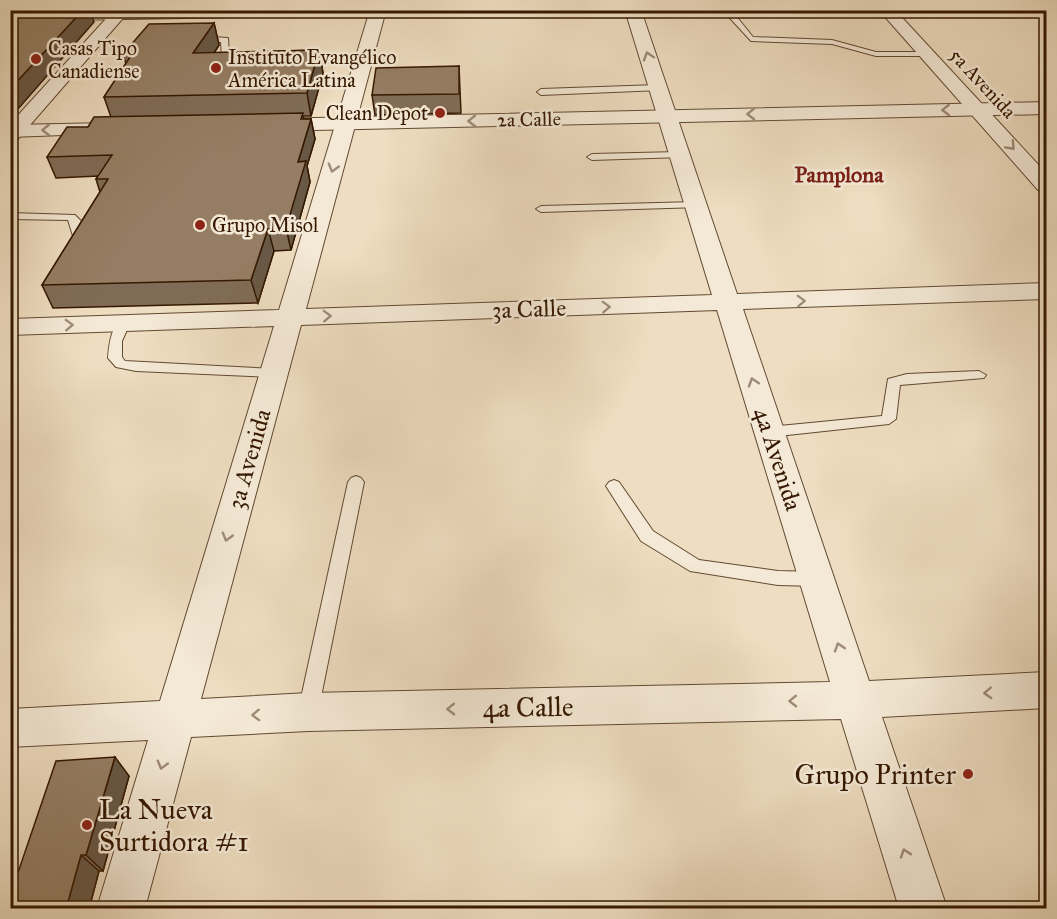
<svg xmlns="http://www.w3.org/2000/svg" width="1057" height="919" font-family="'IM FELL Great Primer',serif">
<style>
.lines{fill:none;stroke-linecap:round;stroke-linejoin:round}
.service-casing{stroke:#634931;stroke-width:2}
.minor-casing{stroke:#634931;stroke-width:2}
.tertiary-casing{stroke:#634931;stroke-width:2}
.service{fill:#f4e9d6;fill-rule:evenodd}
.minor{fill:#f4e9d6;fill-rule:evenodd}
.tertiary{fill:#f4e9d6;fill-rule:evenodd}
.wall{fill:#806c56;stroke:#351801;stroke-width:1.5}
.shaded-wall{fill:#685846;stroke:#351801;stroke-width:1.5}
.building{fill:#957e64;stroke:#351801;stroke-width:1.5}
.oneway{stroke:#9e8b76}
.poi-dot{fill:#8f2418;stroke:#f4e9d6;stroke-width:2}
.labels{text-anchor:middle;dominant-baseline:central;stroke-width:5;stroke-linejoin:round;paint-order:stroke}
.far-poi-label{font-size:20px;fill:#351801;stroke:#f4e9d6;text-anchor:start}
.far-street-label{font-size:20px;fill:#351801;stroke:#f4e9d6}
.far-neighbourhood-label{font-size:22px;font-weight:bold;fill:#7a1f14;stroke:#f4e9d6}
.street-label{font-size:24px;fill:#351801;stroke:#f4e9d6}
.near-street-label{font-size:28px;fill:#351801;stroke:#f4e9d6}
.near-poi-label{font-size:28px;fill:#351801;stroke:#f4e9d6;text-anchor:end}
</style>
<rect width="100%" height="100%" fill="#eeddc0"/>
<filter id="stains"><feTurbulence type="fractalNoise" baseFrequency=".00333" numOctaves="4"/><feColorMatrix values="0 0 0 0 .2 0 0 0 0 .09 0 0 0 0 .02 0 0 0 .5 -.17"/></filter>
<radialGradient id="worn" r=".72"><stop offset=".6" stop-color="#630" stop-opacity="0"/><stop offset="1" stop-color="#630" stop-opacity=".3"/></radialGradient>
<g class="lines">
<defs>
<path id="service" d="M 679,12 L 733,12 L 753,37 L 832,40 L 876,52 L 926,52 L 930,54 L 926,56 L 876,56 L 832,44 L 751,41 L 728,16 L 676,16 Z
M 197,36 L 228,38 L 229,56 L 242,61 L 238,63 L 222,59 L 221,42 L 194,40 L 194,36 Z
M 364,58 L 367,58 L 367,62 L 301,63 L 297,61 L 301,59 Z
M 658,85 L 661,86 L 661,90 L 541,95 L 537,92 L 541,89 Z
M 680,152 L 685,155 L 683,157 L 592,160 L 587,157 L 592,154 Z
M 696,202 L 700,203 L 700,207 L 541,212 L 536,209 L 541,206 Z
M 10,213 L 75,215 L 81,221 L 84,237 L 82,239 L 74,239 L 68,220 L 10,219 Z
M 124,319 L 130,323 L 122,341 L 122,357 L 125,361 L 274,369 L 281,373 L 274,377 L 136,371 L 116,367 L 108,358 C 109,345 111,324 124,319 Z
M 979,371 L 986,375 L 984,378 L 900,385 L 896,419 L 889,424 L 769,437 L 762,432 L 769,427 L 882,416 L 888,379 L 907,374 Z
M 356,476 L 361,478 L 364,482 L 318,712 L 315,718 L 308,721 L 301,718 L 298,712 L 348,482 L 351,478 Z
M 614,480 L 619,482 L 653,531 L 699,560 L 778,571 L 817,572 L 823,574 L 826,579 L 823,584 L 817,586 L 778,585 L 690,571 L 641,541 L 606,486 L 609,482 Z"/>
<path id="minor" d="M 114,10 L 130,10 L 17,140 L 10,142 L 10,124 Z
M 370,10 L 386,10 L 306,309 L 712,295 L 625,10 L 641,10 L 737,294 L 1046,283 L 1046,299 L 743,309 L 869,681 L 1046,672 L 1046,708 L 882,717 L 947,908 L 899,908 L 841,719 L 308,731 L 191,737 L 145,908 L 97,908 L 148,740 L 10,747 L 10,709 L 160,701 L 274,326 L 10,335 L 10,319 L 279,310 ZM 717,310 L 830,682 L 308,693 L 201,699 L 301,325 Z
M 879,10 L 895,10 L 1046,173 L 1046,191 L 1038,190 Z"/>
<path id="tertiary" d="M 356,10 L 348,15 L 10,21 L 10,11 Z
M 1046,102 L 1046,114 L 269,131 L 262,129 L 259,125 L 262,121 L 269,119 Z
M 109,123 L 116,125 L 119,129 L 116,133 L 10,137 L 10,125 Z"/>
</defs>
<use href="#service" class="service-casing"/>
<use href="#minor" class="minor-casing"/>
<use href="#tertiary" class="tertiary-casing"/>
<use href="#service" class="service"/>
<use href="#minor" class="minor"/>
<use href="#tertiary" class="tertiary"/>
</g>
<path class="wall" d="M 214,23 L 219,45 L 214,53 L 319,50 L 323,73 L 311,116 L 303,116 L 304,119 L 311,119 L 315,139 L 307,166 L 310,182 L 291,250 L 274,251 L 258,303 L 53,308 L 42,285 L 100,192 L 96,179 L 98,176 L 56,178 L 47,157 L 88,127 L 111,117 L 104,97 L 126,64 L 123,54 Z
M 459,66 L 461,113 L 375,115 L 372,95 Z
M 129,776 L 103,871 L 99,871 L 89,909 L 10,909 Z"/>
<path class="shaded-wall" d="M 83,10 L 90,10 L 94,22 L 10,118 L 10,89 Z
M 214,23 L 219,45 L 199,76 L 193,53 Z
M 319,50 L 323,73 L 311,116 L 307,93 Z
M 311,119 L 315,139 L 307,166 L 310,182 L 291,250 L 286,228 L 298,162 Z
M 268,229 L 274,251 L 258,303 L 251,280 Z
M 115,757 L 129,776 L 103,871 L 86,855 Z
M 81,855 L 99,871 L 89,909 L 66,909 Z"/>
<path class="building" d="M 10,10 L 83,10 L 10,89 Z
M 214,23 L 193,53 L 319,50 L 307,93 L 104,97 L 132,54 L 123,54 L 149,24 Z
M 459,66 L 459,94 L 372,95 L 376,68 Z
M 303,113 L 301,119 L 311,119 L 298,162 L 306,161 L 286,228 L 268,229 L 251,280 L 42,285 L 108,179 L 96,179 L 112,155 L 47,157 L 67,127 L 88,127 L 94,117 Z
M 115,757 L 86,855 L 81,855 L 66,909 L 10,909 L 10,896 L 56,761 Z"/>
<defs><path id="oneway-chevron" d="M-2-3.5L2.5 0L-2 3.5" fill="none" stroke-width="1.6" stroke-linecap="round" stroke-linejoin="round" transform="scale(1.5)"/></defs>
<g class="oneway">
<use href="#oneway-chevron" transform="translate(648 56) rotate(-108)"/>
<use href="#oneway-chevron" transform="translate(946 110) rotate(179)"/>
<use href="#oneway-chevron" transform="translate(751 114) rotate(179)"/>
<use href="#oneway-chevron" transform="translate(472 121) rotate(179)"/>
<use href="#oneway-chevron" transform="translate(46 130) rotate(179)"/>
<use href="#oneway-chevron" transform="translate(1011 146) rotate(47)"/>
<use href="#oneway-chevron" transform="translate(333 168) rotate(106)"/>
<use href="#oneway-chevron" transform="translate(801 301) rotate(-2)"/>
<use href="#oneway-chevron" transform="translate(606 307) rotate(-2)"/>
<use href="#oneway-chevron" transform="translate(327 316) rotate(-2)"/>
<use href="#oneway-chevron" transform="translate(69 325) rotate(-2)"/>
<use href="#oneway-chevron" transform="translate(753 382) rotate(-108)"/>
<use href="#oneway-chevron" transform="translate(227 537) rotate(106)"/>
<use href="#oneway-chevron" transform="translate(839 647) rotate(-108)"/>
<use href="#oneway-chevron" transform="translate(988 693) rotate(177)"/>
<use href="#oneway-chevron" transform="translate(793 701) rotate(179)"/>
<use href="#oneway-chevron" transform="translate(451 709) rotate(179)"/>
<use href="#oneway-chevron" transform="translate(256 715) rotate(178)"/>
<use href="#oneway-chevron" transform="translate(162 765) rotate(106)"/>
<use href="#oneway-chevron" transform="translate(905 853) rotate(-108)"/>
</g>
<g class="poi-dot">
<circle cx="36" cy="59" r="6"/>
<circle cx="216" cy="68" r="6"/>
<circle cx="440" cy="113" r="6"/>
<circle cx="200" cy="225" r="6"/>
<circle cx="968" cy="774" r="6"/>
<circle cx="87" cy="825" r="6"/>
</g>
<g class="labels">
<g class="far-poi-label">
<text x="48" y="48">Casas Tipo<tspan x="48" dy="23">Canadiense</tspan></text>
<text x="228" y="57">Instituto Evangélico<tspan x="228" dy="23">América Latina</tspan></text>
<text x="428" y="113" text-anchor="end">Clean Depot</text>
<text x="212" y="225">Grupo Misol</text>
</g>
<g class="far-street-label">
<text transform="translate(983 83) rotate(47)">5a Avenida</text>
<text transform="translate(529 119) rotate(-1)">2a Calle</text>
</g>
<g class="far-neighbourhood-label">
<text x="839" y="174">Pamplona</text>
</g>
<g class="street-label">
<text transform="translate(529 309) rotate(-2)">3a Calle</text>
<text transform="translate(249 459) rotate(-74)">3a Avenida</text>
<text transform="translate(778 459) rotate(72)">4a Avenida</text>
</g>
<g class="near-street-label">
<text transform="translate(528 707) rotate(-1)">4a Calle</text>
</g>
<g class="near-poi-label">
<text x="956" y="774">Grupo Printer</text>
<text x="99" y="809" text-anchor="start">La Nueva<tspan x="99" dy="32">Surtidora #1</tspan></text>
</g>
</g>
<rect width="1057" height="919" fill="none" stroke="#eeddc0" stroke-width="36"/>
<rect x="12" y="12" width="1033" height="895" fill="none" stroke="#351801" stroke-width="3"/>
<rect x="18" y="18" width="1021" height="883" fill="none" stroke="#351801" stroke-width="1.5"/>
<rect width="100%" height="100%" filter="url(#stains)"/>
<rect width="100%" height="100%" fill="url(#worn)"/>
</svg>
